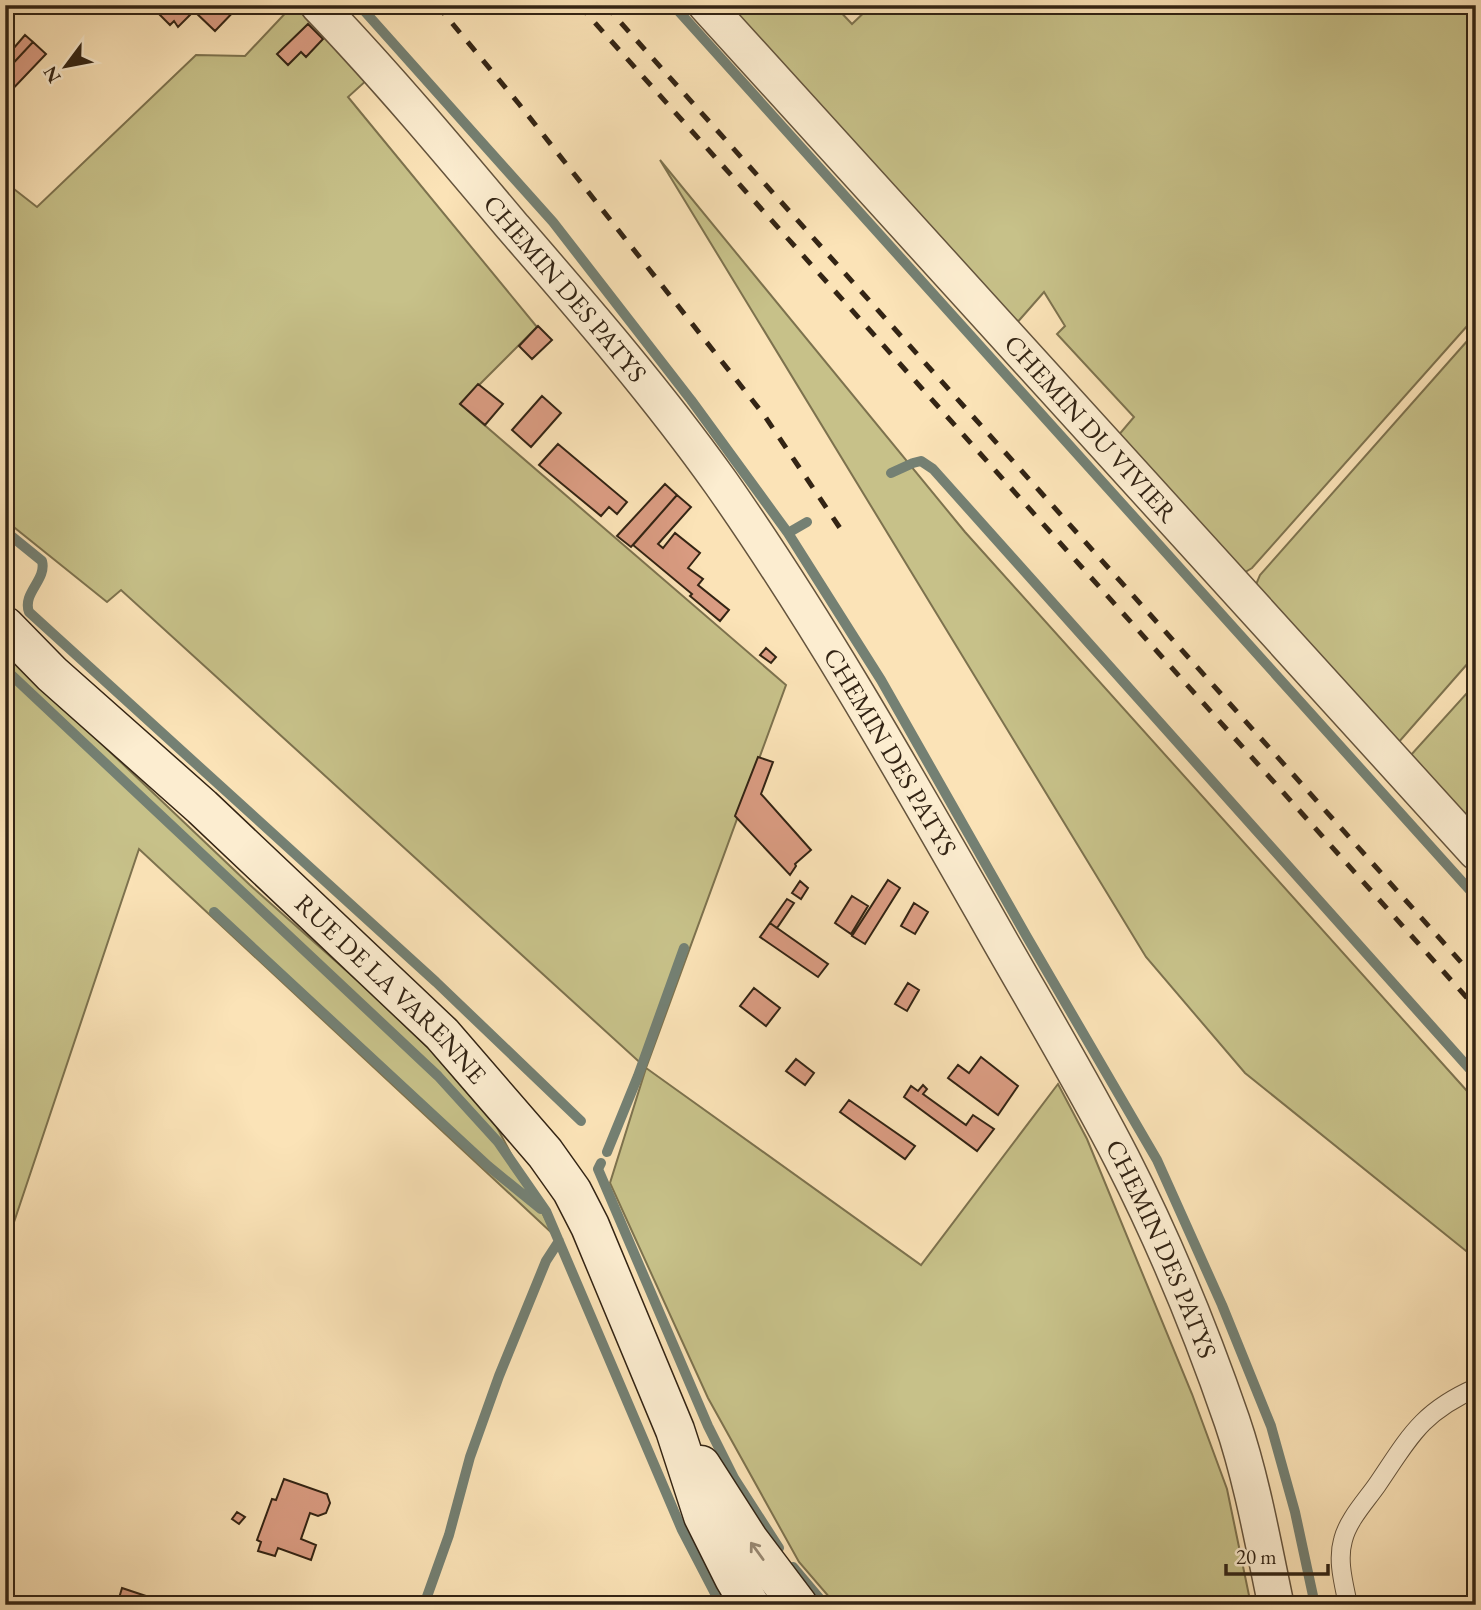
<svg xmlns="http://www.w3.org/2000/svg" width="1481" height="1610" font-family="'EB Garamond',serif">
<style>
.green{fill:#c7c189;stroke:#7d724e;stroke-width:2}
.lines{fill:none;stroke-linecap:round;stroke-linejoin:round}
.stream{stroke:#748073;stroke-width:10}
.building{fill:#da9c82;stroke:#332414;stroke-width:2}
.lane-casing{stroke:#65543d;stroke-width:20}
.street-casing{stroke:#65543d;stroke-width:38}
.secondary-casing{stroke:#332414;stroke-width:41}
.lane{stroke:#fcedd0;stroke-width:18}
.street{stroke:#fcedd0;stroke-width:35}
.secondary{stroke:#fcedd0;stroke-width:38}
.rail{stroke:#332414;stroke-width:5;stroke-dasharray:12 12;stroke-linecap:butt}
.oneway{stroke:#988872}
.labels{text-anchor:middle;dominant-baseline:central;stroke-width:6;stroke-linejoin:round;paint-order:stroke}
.street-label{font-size:26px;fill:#332414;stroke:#fcedd0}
</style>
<rect width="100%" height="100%" fill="#fbe3b7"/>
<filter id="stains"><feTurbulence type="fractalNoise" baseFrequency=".00286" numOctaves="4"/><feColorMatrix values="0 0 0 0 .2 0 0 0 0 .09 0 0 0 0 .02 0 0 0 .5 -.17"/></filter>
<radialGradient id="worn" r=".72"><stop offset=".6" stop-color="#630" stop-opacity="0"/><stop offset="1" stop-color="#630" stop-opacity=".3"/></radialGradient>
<path class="green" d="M 293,5 L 318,5 L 379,69 L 348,97 L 537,327 L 460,404 L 786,685 L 646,1068 L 921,1265 L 1058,1084 L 1087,1139 L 1192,1394 L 1227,1489 L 1251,1605 L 836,1605 L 799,1562 L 708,1398 L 610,1183 L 646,1068 L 121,590 L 107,602 L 5,520 L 5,182 L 37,207 L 196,55 L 245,56 Z
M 745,5 L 834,5 L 852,24 L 872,5 L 1476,5 L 1476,316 L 1252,568 L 1242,574 L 1117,437 L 1134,417 L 1057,334 L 1065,326 L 1044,292 L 1015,325 L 735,15 Z
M 660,160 L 965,532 L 1476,1101 L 1476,1259 L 1245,1073 L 1146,957 Z
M 1476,331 L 1476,654 L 1398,743 L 1254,589 L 1260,575 Z
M 5,652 L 250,885 L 367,989 L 482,1099 L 554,1235 L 139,849 L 5,1249 Z
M 1476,683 L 1476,827 L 1410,756 Z"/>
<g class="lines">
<path class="stream" d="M 359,5 L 553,222 L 691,400 L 788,533 L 807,522
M 673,5 L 1476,897
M 891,473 L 913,463 L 921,461 L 933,469 L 1476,1076
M 5,531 L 42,561 C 47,580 22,593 29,612 L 436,982 L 581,1121
M 788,533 L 881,680 L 1027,937 L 1157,1160 L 1222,1305 L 1271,1426 L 1295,1512 L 1315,1605
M 5,669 L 438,1076 L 498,1142 L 546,1211 L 682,1530 L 721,1605
M 214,912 L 488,1166 L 541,1209
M 607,1152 L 638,1076 L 684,948
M 601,1163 L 598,1169 L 708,1426 L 734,1478 L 779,1548
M 793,1567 L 825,1605
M 424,1605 L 449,1535 L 470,1457 L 499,1376 L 546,1261 L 559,1241"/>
</g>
<path class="building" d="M 162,5 L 240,5 L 215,31 L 194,11 L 178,27 L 174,21 L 170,25 L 156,11 Z
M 308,24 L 323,39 L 306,57 L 301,52 L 288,65 L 277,54 Z
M 25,35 L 33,42 L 5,72 L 5,41 L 13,49 Z
M 33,42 L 46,54 L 5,97 L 5,72 Z
M 538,326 L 552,340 L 532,359 L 519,346 Z
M 478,384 L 503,404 L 485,425 L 460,404 Z
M 542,396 L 561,413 L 531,447 L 512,430 Z
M 558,444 L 627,502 L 617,514 L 609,507 L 601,516 L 539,465 Z
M 665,484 L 677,495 L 631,547 L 617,536 Z
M 677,495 L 691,507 L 658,544 L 663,548 L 675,533 L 700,553 L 688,568 L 703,579 L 698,585 L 729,610 L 720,621 L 690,596 L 692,594 L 633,545 Z
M 766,648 L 776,657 L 771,663 L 760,655 Z
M 758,757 L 773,762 L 761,794 L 811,850 L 795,864 L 796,866 L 790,875 L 735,816 Z
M 888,880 L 900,888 L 865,944 L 852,936 Z
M 800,881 L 808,888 L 801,899 L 792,893 Z
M 852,896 L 868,906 L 851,934 L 835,923 Z
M 787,899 L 794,903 L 777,928 L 770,923 Z
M 914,903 L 928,912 L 915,934 L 901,926 Z
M 770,923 L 828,964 L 818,977 L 760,937 Z
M 908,983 L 919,990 L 907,1011 L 895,1004 Z
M 754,988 L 780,1008 L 766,1026 L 740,1006 Z
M 981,1057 L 1018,1086 L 998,1115 L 948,1078 L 958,1065 L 969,1073 Z
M 796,1059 L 814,1073 L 805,1085 L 786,1071 Z
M 923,1085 L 927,1089 L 923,1094 L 966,1125 L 973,1115 L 994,1129 L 977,1151 L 904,1097 L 911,1086 L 918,1091 Z
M 849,1100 L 915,1146 L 905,1159 L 840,1112 Z
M 284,1479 L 327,1494 L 330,1503 L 326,1513 L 318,1516 L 310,1513 L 301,1539 L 316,1545 L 311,1560 L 278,1548 L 275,1556 L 258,1551 L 261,1542 L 257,1540 L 272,1499 L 276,1500 Z
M 237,1512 L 245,1517 L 239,1524 L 232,1519 Z
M 122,1588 L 173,1605 L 117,1605 Z"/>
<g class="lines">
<defs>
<path id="lane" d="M 1348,1605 C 1344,1584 1337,1561 1343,1540 C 1348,1520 1365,1502 1377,1485 C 1409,1438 1421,1412 1476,1388"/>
<g id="street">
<path id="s1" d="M 318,5 C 386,76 449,151 512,226 C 584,309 657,393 721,483 C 817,620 900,766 983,911 C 1029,993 1079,1075 1122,1159 C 1165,1243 1201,1331 1232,1421 C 1252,1480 1263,1543 1276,1605"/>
<path id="s2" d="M 706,5 L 1476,852"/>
</g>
<g id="secondary">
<path id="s3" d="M 5,626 L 52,674 L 202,807 L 442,1034 L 545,1153 L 572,1191 L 590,1226 L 675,1430 L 703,1516 L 734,1578 L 750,1605"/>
<path d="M 701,1465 L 749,1540 L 798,1605"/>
</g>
</defs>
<use href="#lane" class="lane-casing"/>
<use href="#street" class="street-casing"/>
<use href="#secondary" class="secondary-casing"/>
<use href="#lane" class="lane"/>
<use href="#street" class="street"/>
<use href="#secondary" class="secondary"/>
<path class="rail" d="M 437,5 L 519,104 L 764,415 L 844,534
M 579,5 L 1476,1008
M 605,5 L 1476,979"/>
</g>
<defs><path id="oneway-shaft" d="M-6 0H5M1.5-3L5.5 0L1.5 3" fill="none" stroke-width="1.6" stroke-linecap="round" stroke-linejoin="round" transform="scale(1.75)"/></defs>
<use class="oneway" href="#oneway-shaft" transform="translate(757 1551) rotate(-126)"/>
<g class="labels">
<g class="street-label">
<text stroke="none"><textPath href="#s1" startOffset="376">CHEMIN DES PATYS</textPath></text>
<text stroke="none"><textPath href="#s2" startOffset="572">CHEMIN DU VIVIER</textPath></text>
<text stroke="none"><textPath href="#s1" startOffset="943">CHEMIN DES PATYS</textPath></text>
<text stroke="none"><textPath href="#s3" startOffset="530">RUE DE LA VARENNE</textPath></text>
<text stroke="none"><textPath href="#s1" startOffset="1510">CHEMIN DES PATYS</textPath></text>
</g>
</g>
<rect width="1481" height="1610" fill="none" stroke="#fbe3b7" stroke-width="28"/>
<rect x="7" y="7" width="1467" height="1596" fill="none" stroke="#332414" stroke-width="3.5"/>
<rect x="14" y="14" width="1453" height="1582" fill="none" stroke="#332414" stroke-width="2"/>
<g transform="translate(66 66) rotate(238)" stroke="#fcedd0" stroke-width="5" paint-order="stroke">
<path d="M0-5L12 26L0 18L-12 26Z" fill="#332414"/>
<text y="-10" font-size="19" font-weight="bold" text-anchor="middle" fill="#332414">N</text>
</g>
<path d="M1226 1564v10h102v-10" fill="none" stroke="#332414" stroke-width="3.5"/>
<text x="1236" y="1564" font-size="21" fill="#332414" stroke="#fcedd0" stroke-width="5" paint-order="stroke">20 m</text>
<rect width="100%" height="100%" filter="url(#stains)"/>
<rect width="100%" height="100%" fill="url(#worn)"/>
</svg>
